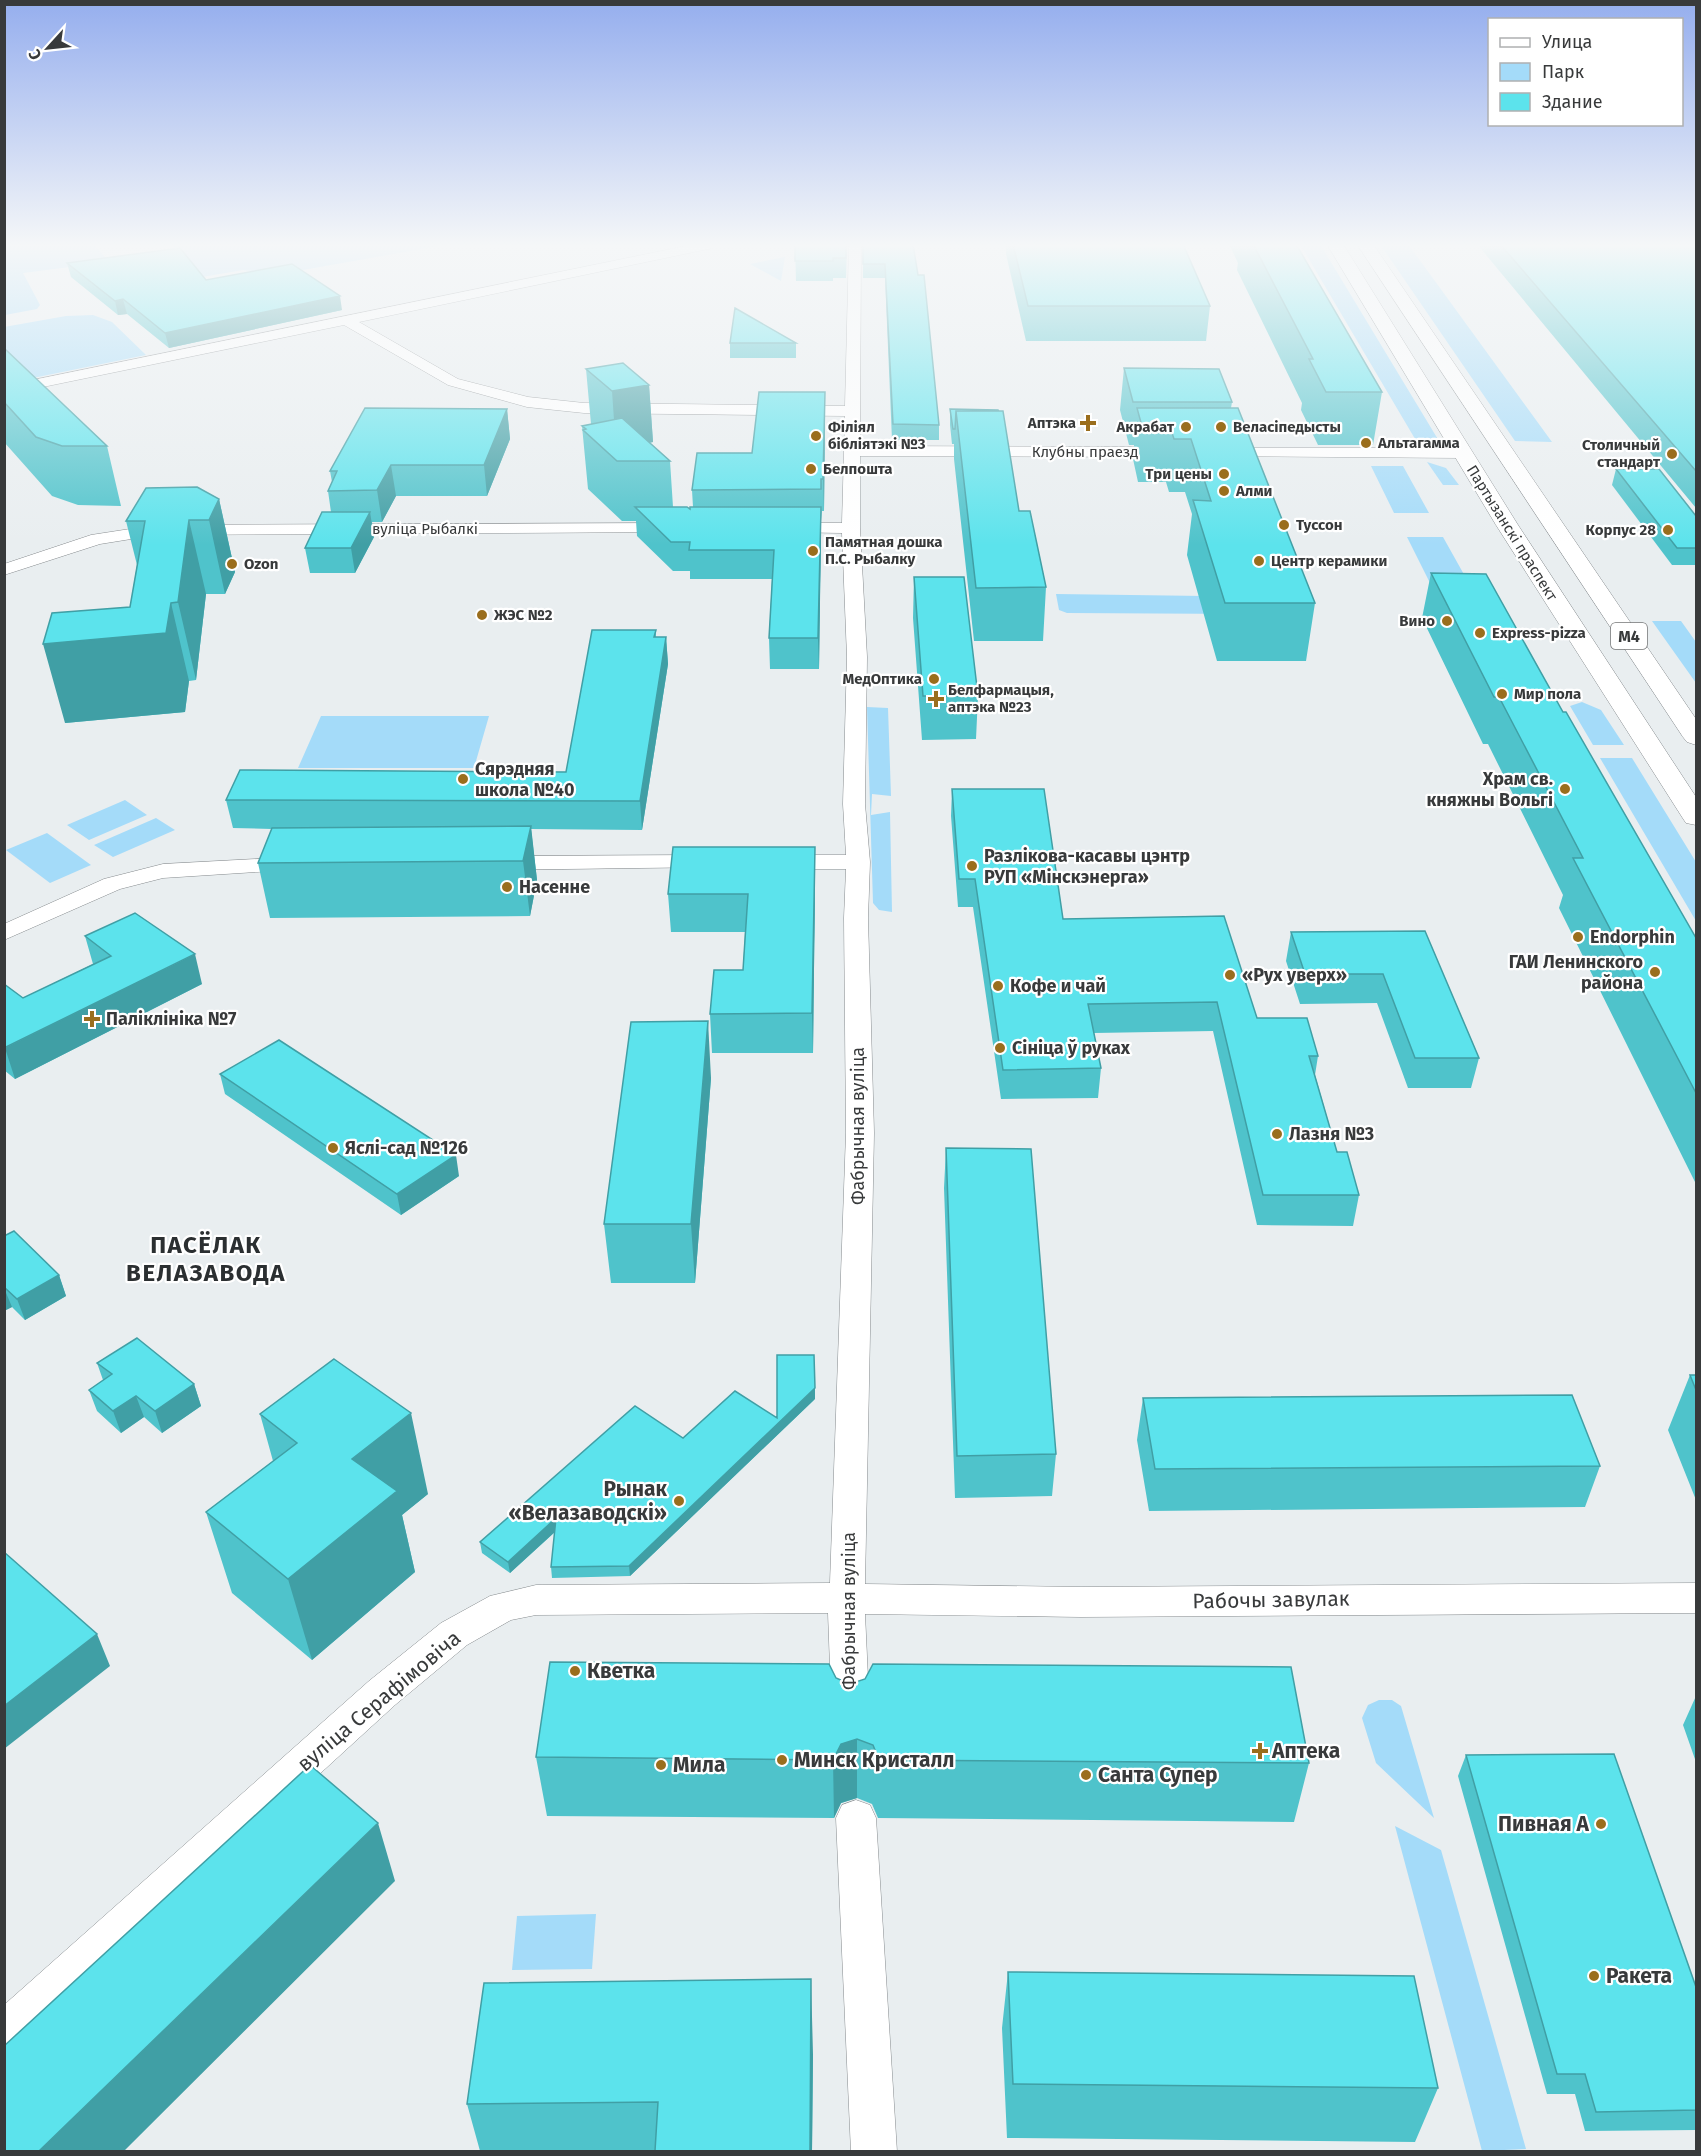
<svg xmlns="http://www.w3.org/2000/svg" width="1701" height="2156" font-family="'Fira Sans',sans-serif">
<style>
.green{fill:#a4dbf9}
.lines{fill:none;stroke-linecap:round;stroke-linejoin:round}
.street-casing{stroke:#868b8e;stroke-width:1}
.primary-casing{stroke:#868b8e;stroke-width:1}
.street{fill:#fff;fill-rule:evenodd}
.primary{fill:#fff;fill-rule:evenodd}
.wall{fill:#4fc3cb}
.shaded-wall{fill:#409fa5}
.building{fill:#5ce3ec;stroke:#409fa5;stroke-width:1.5}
.poi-dot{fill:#9a6e1d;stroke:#fff;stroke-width:2}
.labels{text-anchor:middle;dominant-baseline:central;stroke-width:4.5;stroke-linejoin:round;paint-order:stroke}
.far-poi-label{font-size:15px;font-weight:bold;fill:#383a3b;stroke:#fff;text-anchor:start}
.far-street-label{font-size:15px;fill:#383a3b;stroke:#fff}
.shield{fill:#fff;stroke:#747576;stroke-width:1.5}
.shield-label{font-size:16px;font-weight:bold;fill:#383a3b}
.poi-label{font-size:18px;font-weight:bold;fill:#383a3b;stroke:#fff;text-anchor:start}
.street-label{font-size:18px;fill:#383a3b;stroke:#fff}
.near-poi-label{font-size:21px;font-weight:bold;fill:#383a3b;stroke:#fff;text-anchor:start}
.near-street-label{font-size:21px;fill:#383a3b;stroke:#fff}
.district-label{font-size:24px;font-weight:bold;letter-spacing:1.5px;fill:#2b2f31;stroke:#fff}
</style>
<rect width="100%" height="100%" fill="#e9eef0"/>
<path class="green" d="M 5,244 L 94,244 L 109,262 L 23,273 L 40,305 L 37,309 L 5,315 Z
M 172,244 L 450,244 L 280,274 L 243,270 L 202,277 Z
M 1300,244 L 1320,244 L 1439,441 L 1437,445 L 1421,449 Z
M 1380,244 L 1408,244 L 1552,442 L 1515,441 Z
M 785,257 L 781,281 L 750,264 Z
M 93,315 L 112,322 L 146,355 L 28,379 L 5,356 L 4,327 L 66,316 Z
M 1427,462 L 1446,468 L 1459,485 L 1443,485 Z
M 1371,466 L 1403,466 L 1429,513 L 1394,513 Z
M 1407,537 L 1443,537 L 1471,587 L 1432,587 Z
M 1056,594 L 1205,596 L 1247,614 L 1067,613 L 1059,610 Z
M 1652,621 L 1681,621 L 1696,642 L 1696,683 Z
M 1582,702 L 1601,710 L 1624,745 L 1593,745 L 1570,706 Z
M 867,707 L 888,708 L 891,796 L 872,794 L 871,815 L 890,812 L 892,912 L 879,910 L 873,903 Z
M 321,716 L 489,716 L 474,768 L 298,768 Z
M 1600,758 L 1632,758 L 1696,862 L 1696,921 Z
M 125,800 L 147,815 L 89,840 L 67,825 Z
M 156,818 L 175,830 L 113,857 L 94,845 Z
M 47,833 L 91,865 L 50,883 L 6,850 Z
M 1379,1700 L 1392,1700 L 1401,1706 L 1434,1818 L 1376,1763 L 1362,1718 L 1368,1705 Z
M 1395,1826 L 1441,1850 L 1526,2149 L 1482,2151 Z
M 596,1914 L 592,1969 L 512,1970 L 517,1916 Z"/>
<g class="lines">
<defs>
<path id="street" d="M 696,244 L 719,244 L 713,248 L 359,322 L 458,379 L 528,397 L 584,403 L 845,406 L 849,244 L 861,244 L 860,446 L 1170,447 L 1178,452 L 1170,457 L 860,456 L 860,528 L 867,657 L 865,804 L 870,862 L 868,918 L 874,1133 L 865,1584 L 1081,1587 L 1696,1583 L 1696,1613 L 1081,1617 L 865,1614 L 870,1721 L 864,1733 L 851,1738 L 838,1733 L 832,1721 L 828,1613 L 536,1615 L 511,1620 L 467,1645 L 395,1705 L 19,2049 L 4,2055 L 4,2005 L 369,1681 L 441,1623 L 490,1596 L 536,1585 L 830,1583 L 846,1133 L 844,918 L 846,869 L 778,869 L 770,867 L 766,862 L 770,857 L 778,855 L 846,855 L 843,804 L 847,657 L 842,533 L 783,532 L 774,527 L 783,522 L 842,523 L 845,416 L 584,413 L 527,407 L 448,385 L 344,325 L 4,395 L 4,386 Z
M 1220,448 L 1462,448 L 1470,453 L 1462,458 L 1214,456 L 1212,453 L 1214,450 Z
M 673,523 L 682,528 L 679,532 L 156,535 L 100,544 L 4,575 L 4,564 L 91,535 L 156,525 Z
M 706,855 L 714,857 L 718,862 L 714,867 L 499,870 L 491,868 L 487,863 L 491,858 L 499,856 Z
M 295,857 L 303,859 L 307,864 L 303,869 L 163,878 L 120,889 L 4,940 L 4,924 L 104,879 L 163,864 Z
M 856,1800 L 870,1805 L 876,1818 L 897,2152 L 851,2152 L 836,1818 L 842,1805 Z"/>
<path id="primary" d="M 1327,244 L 1343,244 L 1518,525 L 1696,797 L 1696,825 L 1686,823 L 1682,817 L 1496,525 Z
M 1357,244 L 1373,244 L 1696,719 L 1696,745 L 1687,742 L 1683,737 Z"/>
</defs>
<use href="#street" class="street-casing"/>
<use href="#primary" class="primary-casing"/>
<use href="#street" class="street"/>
<use href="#primary" class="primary"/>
</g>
<path class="wall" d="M 795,244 L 847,244 L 846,278 L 833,278 L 833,281 L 796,281 Z
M 863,244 L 913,244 L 939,425 L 939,440 L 892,440 L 885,278 L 863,278 Z
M 1006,244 L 1183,244 L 1210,306 L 1206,341 L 1026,341 L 1006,254 Z
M 1229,244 L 1296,244 L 1382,392 L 1373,445 L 1318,445 L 1301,410 L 1302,403 L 1237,270 L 1238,263 Z
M 1477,244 L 1696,244 L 1696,508 Z
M 67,263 L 206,280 L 342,310 L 169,348 L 127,314 L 118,315 L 71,277 Z
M 730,343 L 796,343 L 796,358 L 730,358 Z
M 4,348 L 107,446 L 121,506 L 78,505 L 52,496 L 4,442 Z
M 1124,368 L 1232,402 L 1231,408 L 1315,603 L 1306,661 L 1217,661 L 1187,555 L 1192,514 L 1185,492 L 1169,492 L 1166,482 L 1138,482 L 1133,459 L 1134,445 L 1129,445 L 1120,410 Z
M 586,369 L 649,385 L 653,442 L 649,443 L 670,461 L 673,507 L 690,509 L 693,507 L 692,490 L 752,453 L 825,422 L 824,511 L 822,511 L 821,521 L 819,669 L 770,669 L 769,638 L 772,579 L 690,579 L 690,571 L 673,571 L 637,536 L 636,521 L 622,521 L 588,489 L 582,426 L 591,424 Z
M 507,409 L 510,439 L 487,496 L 396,496 L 382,522 L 372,522 L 374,537 L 355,573 L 310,573 L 305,548 L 331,512 L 328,491 L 332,482 L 330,471 Z
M 950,409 L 998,410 L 1019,511 L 1046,587 L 1043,641 L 974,641 L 954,459 L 954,444 L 952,444 L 950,425 Z
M 1616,469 L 1696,516 L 1696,565 L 1672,565 L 1612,485 Z
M 219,499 L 235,572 L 225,594 L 206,594 L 196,680 L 189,681 L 185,712 L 65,723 L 130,607 L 137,565 L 126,521 Z
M 1431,573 L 1563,712 L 1696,938 L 1696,1184 L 1559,908 L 1563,895 L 1488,744 L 1483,744 L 1422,618 Z
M 914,577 L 978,696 L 976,739 L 922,740 L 913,618 Z
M 656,630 L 656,637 L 666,637 L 668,664 L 642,830 L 531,829 L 537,880 L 530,916 L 270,918 L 258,863 L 272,829 L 233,828 L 226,800 L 566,772 Z
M 952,789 L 1063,919 L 1257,1018 L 1318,1056 L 1315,1075 L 1337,1152 L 1359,1195 L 1353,1226 L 1257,1225 L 1213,1031 L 1094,1033 L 1101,1068 L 1098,1098 L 1001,1099 L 973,907 L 958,907 L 951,816 Z
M 815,885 L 813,1053 L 712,1053 L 710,1014 L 743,970 L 745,932 L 671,932 L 668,894 Z
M 1425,931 L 1479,1058 L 1471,1088 L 1408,1088 L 1377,1003 L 1300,1004 L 1286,961 L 1291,932 Z
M 85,936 L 202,984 L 15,1079 L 4,1070 L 4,984 L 23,998 L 93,964 Z
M 220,1074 L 459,1176 L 401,1215 L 225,1094 Z
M 711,1078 L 695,1283 L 611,1283 L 604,1224 Z
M 946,1148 L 1056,1454 L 1052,1496 L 955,1498 L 944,1188 Z
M 4,1236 L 59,1275 L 66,1296 L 25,1320 L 12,1307 L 4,1311 Z
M 97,1363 L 194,1384 L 201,1406 L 162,1433 L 144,1417 L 121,1433 L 97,1411 L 89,1390 L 103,1380 Z
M 1690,1375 L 1696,1375 L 1696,1500 L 1668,1430 Z
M 1143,1398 L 1600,1466 L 1585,1507 L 1149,1511 L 1137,1440 Z
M 815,1399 L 630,1576 L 552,1578 L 551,1567 L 555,1532 L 510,1573 L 482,1553 L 480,1542 L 683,1438 L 777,1418 Z
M 260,1414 L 428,1494 L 402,1515 L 415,1572 L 312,1660 L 232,1593 L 206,1512 L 273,1461 Z
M 836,1678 L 850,1684 L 1309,1763 L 1294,1822 L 878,1818 L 872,1804 L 857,1798 L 841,1803 L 834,1818 L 547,1816 L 536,1757 Z
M 1696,1696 L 1696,1762 L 1683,1725 Z
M 1466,1755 L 1696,1987 L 1696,2130 L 1585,2131 L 1575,2094 L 1547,2094 L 1458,1776 Z
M 1008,1972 L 1438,2088 L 1415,2142 L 1007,2138 L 1002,2028 Z
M 813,2054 L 812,2151 L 480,2151 L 467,2104 Z"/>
<path class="shaded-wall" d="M 340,296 L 342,310 L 169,348 L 165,333 Z
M 123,299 L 127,314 L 118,315 L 115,301 Z
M 649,385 L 653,442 L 616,449 L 612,391 Z
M 825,392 L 825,422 L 824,511 L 823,479 Z
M 507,409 L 510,439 L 487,496 L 484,465 Z
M 391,465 L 396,496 L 382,522 L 377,490 Z
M 219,499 L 235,572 L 225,594 L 209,520 Z
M 821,507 L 821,535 L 819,669 L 818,638 Z
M 370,512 L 374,537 L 355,573 L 351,548 Z
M 189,520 L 206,594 L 196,680 L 178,602 Z
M 171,603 L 189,681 L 185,712 L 65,723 L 43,644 Z
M 666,637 L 668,664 L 642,830 L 640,801 Z
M 531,826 L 537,880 L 530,916 L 523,861 Z
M 815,847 L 815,885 L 813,1053 L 812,1013 Z
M 195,954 L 202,984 L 15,1079 L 5,1048 Z
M 708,1021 L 711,1078 L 695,1283 L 691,1224 Z
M 456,1155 L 459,1176 L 401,1215 L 397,1194 Z
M 59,1275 L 66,1296 L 25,1320 L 17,1299 Z
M 4,1288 L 12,1307 L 4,1311 Z
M 194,1384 L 201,1406 L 162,1433 L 155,1411 Z
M 815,1388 L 815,1399 L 630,1576 L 629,1566 Z
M 136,1396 L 144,1417 L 121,1433 L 113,1411 Z
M 411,1413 L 428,1494 L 402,1515 L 415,1572 L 312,1660 L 288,1579 L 352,1459 Z
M 556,1518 L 558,1529 L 510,1573 L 508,1562 Z
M 97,1634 L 110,1666 L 4,1749 L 4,1706 Z
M 857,1739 L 857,1798 L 841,1803 L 834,1818 L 833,1760 L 841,1744 Z
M 378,1823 L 395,1881 L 124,2151 L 39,2151 Z
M 811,1979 L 813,2054 L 812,2151 L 810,2151 Z"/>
<path class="building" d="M 795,244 L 846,244 L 846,258 L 833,258 L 833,261 L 795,261 Z
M 863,244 L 913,244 L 918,275 L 924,275 L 939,425 L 893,424 L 885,264 L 863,264 Z
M 1013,244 L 1183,244 L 1210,306 L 1028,306 Z
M 1253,244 L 1296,244 L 1382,392 L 1326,392 L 1309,359 L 1313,359 Z
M 1500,244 L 1696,244 L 1696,471 Z
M 180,248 L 206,280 L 292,264 L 340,296 L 165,333 L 123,299 L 115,301 L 67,263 Z
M 735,308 L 796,343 L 730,343 Z
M 4,348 L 107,446 L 62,446 L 36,437 L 4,402 Z
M 623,363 L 649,385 L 612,391 L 586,369 Z
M 1124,368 L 1219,369 L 1232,402 L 1133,402 Z
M 759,392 L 825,392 L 823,479 L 821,479 L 821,489 L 692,490 L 697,453 L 752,453 Z
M 365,408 L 507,409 L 484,465 L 391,465 L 377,490 L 328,491 L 337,471 L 330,471 Z
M 1137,408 L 1238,408 L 1315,603 L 1225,603 L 1193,500 L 1211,501 L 1191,439 L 1174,439 L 1171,430 L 1143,430 Z
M 950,409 L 998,410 L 999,411 L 956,411 L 955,429 L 953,429 Z
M 956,411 L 1003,411 L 1019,511 L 1030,511 L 1046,587 L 976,588 Z
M 622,418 L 670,461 L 617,461 L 583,430 L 586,429 L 582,426 Z
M 1616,469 L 1659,469 L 1696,516 L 1696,548 L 1677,548 Z
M 197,487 L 219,499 L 209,520 L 189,520 L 178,602 L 171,603 L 166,633 L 43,644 L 52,613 L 130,607 L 145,521 L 126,521 L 146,488 Z
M 635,507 L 687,507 L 690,509 L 690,507 L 821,507 L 818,638 L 769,638 L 774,550 L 689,550 L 690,542 L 671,542 Z
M 322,512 L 370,512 L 351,548 L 305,548 Z
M 1431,573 L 1486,574 L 1563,712 L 1566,712 L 1696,938 L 1696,1093 L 1573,858 L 1583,858 L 1499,697 L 1494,697 Z
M 914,577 L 964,577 L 978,696 L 923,696 Z
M 592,630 L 656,630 L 654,637 L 666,637 L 640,801 L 226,800 L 240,770 L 566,772 Z
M 952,789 L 1044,789 L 1063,919 L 1224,916 L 1257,1018 L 1307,1018 L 1318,1056 L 1309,1056 L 1337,1152 L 1347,1152 L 1359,1195 L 1263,1195 L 1217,1002 L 1088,1004 L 1101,1068 L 1003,1070 L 975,879 L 959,879 Z
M 531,826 L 523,861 L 258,863 L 272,828 Z
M 673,847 L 815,847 L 812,1013 L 710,1014 L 714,970 L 743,970 L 748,894 L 668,894 Z
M 135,913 L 195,954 L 4,1048 L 4,984 L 23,998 L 111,956 L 85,936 Z
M 1425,931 L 1479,1058 L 1415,1058 L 1383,974 L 1305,974 L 1291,932 Z
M 708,1021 L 691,1224 L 604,1224 L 631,1022 Z
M 279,1040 L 456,1155 L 397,1194 L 220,1074 Z
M 946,1148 L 1031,1149 L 1056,1454 L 957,1456 Z
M 14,1231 L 59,1275 L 17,1299 L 4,1287 L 4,1236 Z
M 137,1338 L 194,1384 L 155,1411 L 136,1396 L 113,1411 L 89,1390 L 112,1374 L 97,1363 Z
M 777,1355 L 814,1355 L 815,1388 L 629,1566 L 551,1567 L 556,1518 L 508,1562 L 480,1542 L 635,1406 L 683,1438 L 735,1391 L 777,1418 Z
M 334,1359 L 411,1413 L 352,1459 L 397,1491 L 288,1579 L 206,1512 L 297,1443 L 260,1414 Z
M 1690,1375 L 1696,1375 L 1696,1390 Z
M 1572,1395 L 1600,1466 L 1155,1469 L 1143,1398 Z
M 4,1552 L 97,1634 L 4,1706 Z
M 550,1662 L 829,1664 L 836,1678 L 850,1684 L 865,1679 L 873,1664 L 1291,1667 L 1309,1763 L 879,1760 L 873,1745 L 857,1739 L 841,1744 L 833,1760 L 536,1757 Z
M 1614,1754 L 1696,1987 L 1696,2110 L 1596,2112 L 1585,2074 L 1557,2074 L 1466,1755 Z
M 310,1765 L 378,1823 L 39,2151 L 4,2151 L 4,2046 Z
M 1008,1972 L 1414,1976 L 1438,2088 L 1013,2084 Z
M 811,1979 L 810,2151 L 655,2151 L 658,2102 L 467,2104 L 484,1983 Z"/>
<linearGradient id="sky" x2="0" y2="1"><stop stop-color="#95aeee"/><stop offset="0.45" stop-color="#f5f7f8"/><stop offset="1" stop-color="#f5f7f8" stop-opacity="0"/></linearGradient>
<rect width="1701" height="545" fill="url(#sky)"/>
<g class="poi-dot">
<path d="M1085 414h6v6h6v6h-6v6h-6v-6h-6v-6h6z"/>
<circle cx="1186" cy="427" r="6"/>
<circle cx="1221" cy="427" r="6"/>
<circle cx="816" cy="436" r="6"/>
<circle cx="1366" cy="443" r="6"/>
<circle cx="1672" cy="454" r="6"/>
<circle cx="811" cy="469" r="6"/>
<circle cx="1224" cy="474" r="6"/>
<circle cx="1224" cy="491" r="6"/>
<circle cx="1284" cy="525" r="6"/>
<circle cx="1668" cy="530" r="6"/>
<circle cx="813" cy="551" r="6"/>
<circle cx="1259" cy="561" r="6"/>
<circle cx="232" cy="564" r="6"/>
<circle cx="482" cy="615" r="6"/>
<circle cx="1447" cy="621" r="6"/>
<circle cx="1480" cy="633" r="6"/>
<circle cx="934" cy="679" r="6"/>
<circle cx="1502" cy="694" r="6"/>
<path d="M933 690h6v6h6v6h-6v6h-6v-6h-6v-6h6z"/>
<circle cx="463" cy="779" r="6"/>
<circle cx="1565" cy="789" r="6"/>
<circle cx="972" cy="866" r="6"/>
<circle cx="507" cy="887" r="6"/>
<circle cx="1578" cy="937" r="6"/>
<circle cx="1655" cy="972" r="6"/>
<circle cx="1230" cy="975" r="6"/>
<circle cx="998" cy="986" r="6"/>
<path d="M89 1010h6v6h6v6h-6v6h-6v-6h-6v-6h6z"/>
<circle cx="1000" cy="1048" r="6"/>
<circle cx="1277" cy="1134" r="6"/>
<circle cx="333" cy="1148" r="6"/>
<circle cx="679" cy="1501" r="6"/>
<circle cx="575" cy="1671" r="6"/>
<path d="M1257 1742h6v6h6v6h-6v6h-6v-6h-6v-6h6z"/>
<circle cx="782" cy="1760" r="6"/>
<circle cx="661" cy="1765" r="6"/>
<circle cx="1086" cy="1775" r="6"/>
<circle cx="1601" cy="1824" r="6"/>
<circle cx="1594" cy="1976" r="6"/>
</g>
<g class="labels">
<g class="far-poi-label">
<text x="1076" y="423" text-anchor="end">Аптэка</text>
<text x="828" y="427">Філіял<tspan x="828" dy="17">бібліятэкі №3</tspan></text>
<text x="1174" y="427" text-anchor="end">Акрабат</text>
<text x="1233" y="427">Веласіпедысты</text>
<text x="1378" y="443">Альтагамма</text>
<text x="1660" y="445" text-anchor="end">Столичный<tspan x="1660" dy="17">стандарт</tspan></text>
<text x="823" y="469">Белпошта</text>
<text x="1212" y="474" text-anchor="end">Три цены</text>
<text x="1236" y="491">Алми</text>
<text x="1296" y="525">Туссон</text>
<text x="1656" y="530" text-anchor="end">Корпус 28</text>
<text x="825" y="542">Памятная дошка<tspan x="825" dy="17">П.С. Рыбалку</tspan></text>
<text x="1271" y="561">Центр керамики</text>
<text x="244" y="564">Ozon</text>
<text x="494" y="615">ЖЭС №2</text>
<text x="1435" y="621" text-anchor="end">Вино</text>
<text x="1492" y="633">Express-pizza</text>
<text x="922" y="679" text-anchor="end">МедОптика</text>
<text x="948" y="690">Белфармацыя,<tspan x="948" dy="17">аптэка №23</tspan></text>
<text x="1514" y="694">Мир пола</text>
</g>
<g class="far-street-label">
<text x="1085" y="452">Клубны праезд</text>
<text x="425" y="529">вуліца Рыбалкі</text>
<text transform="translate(1512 533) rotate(58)">Партызанскі праспект</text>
</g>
<rect class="shield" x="1611" y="623" width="36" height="26" rx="4.5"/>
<g class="shield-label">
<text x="1629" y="636">М4</text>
</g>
<g class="poi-label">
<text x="475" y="769">Сярэдняя<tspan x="475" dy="21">школа №40</tspan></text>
<text x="1553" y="779" text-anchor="end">Храм св.<tspan x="1553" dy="21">княжны Вольгі</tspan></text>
<text x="984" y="856">Разлікова-касавы цэнтр<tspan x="984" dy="21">РУП «Мінскэнерга»</tspan></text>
<text x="519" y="887">Насенне</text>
<text x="1590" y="937">Endorphin</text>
<text x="1643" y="962" text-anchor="end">ГАИ Ленинского<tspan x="1643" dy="21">района</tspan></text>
<text x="1242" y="975">«Рух уверх»</text>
<text x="1010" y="986">Кофе и чай</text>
<text x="106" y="1019">Паліклініка №7</text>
<text x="1012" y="1048">Сініца ў руках</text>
<text x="1289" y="1134">Лазня №3</text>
<text x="345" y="1148">Яслі-сад №126</text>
</g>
<g class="street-label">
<text transform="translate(858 1126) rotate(-90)">Фабрычная вуліца</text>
<text transform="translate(849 1611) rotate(-90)">Фабрычная вуліца</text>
</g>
<g class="near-poi-label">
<text x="667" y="1489" text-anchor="end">Рынак<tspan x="667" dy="24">«Велазаводскі»</tspan></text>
<text x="587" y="1671">Кветка</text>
<text x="1272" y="1751">Аптека</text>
<text x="794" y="1760">Минск Кристалл</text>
<text x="673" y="1765">Мила</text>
<text x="1098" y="1775">Санта Супер</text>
<text x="1589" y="1824" text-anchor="end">Пивная А</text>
<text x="1606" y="1976">Ракета</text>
</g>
<g class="near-street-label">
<text transform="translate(1271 1600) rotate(-1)">Рабочы завулак</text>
<text transform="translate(379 1701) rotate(-40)">вуліца Серафімовіча</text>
</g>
<g class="district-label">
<text x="206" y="1245">ПАСЁЛАК<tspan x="206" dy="28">ВЕЛАЗАВОДА</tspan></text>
</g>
</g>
<rect width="1701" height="2156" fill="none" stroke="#383a3b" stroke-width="12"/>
<rect x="1488" y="18" width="195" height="108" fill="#ffffff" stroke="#afb0b1" stroke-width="1.5"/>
<rect x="1500" y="38" width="30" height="9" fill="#ffffff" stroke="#afb0b1" stroke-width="1.5"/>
<text x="1542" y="48" font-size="18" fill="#383a3b">Улица</text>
<rect x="1500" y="63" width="30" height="18" fill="#a4dbf9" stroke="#afb0b1" stroke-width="1.5"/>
<text x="1542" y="78" font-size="18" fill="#383a3b">Парк</text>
<rect x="1500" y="93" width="30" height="18" fill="#5ce3ec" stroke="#afb0b1" stroke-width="1.5"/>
<text x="1542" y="108" font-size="18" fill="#383a3b">Здание</text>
<g transform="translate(48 48) rotate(243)" stroke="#ffffff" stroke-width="4.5" paint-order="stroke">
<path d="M0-4.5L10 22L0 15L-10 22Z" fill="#383a3b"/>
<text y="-9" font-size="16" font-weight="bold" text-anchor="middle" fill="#383a3b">С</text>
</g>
</svg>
